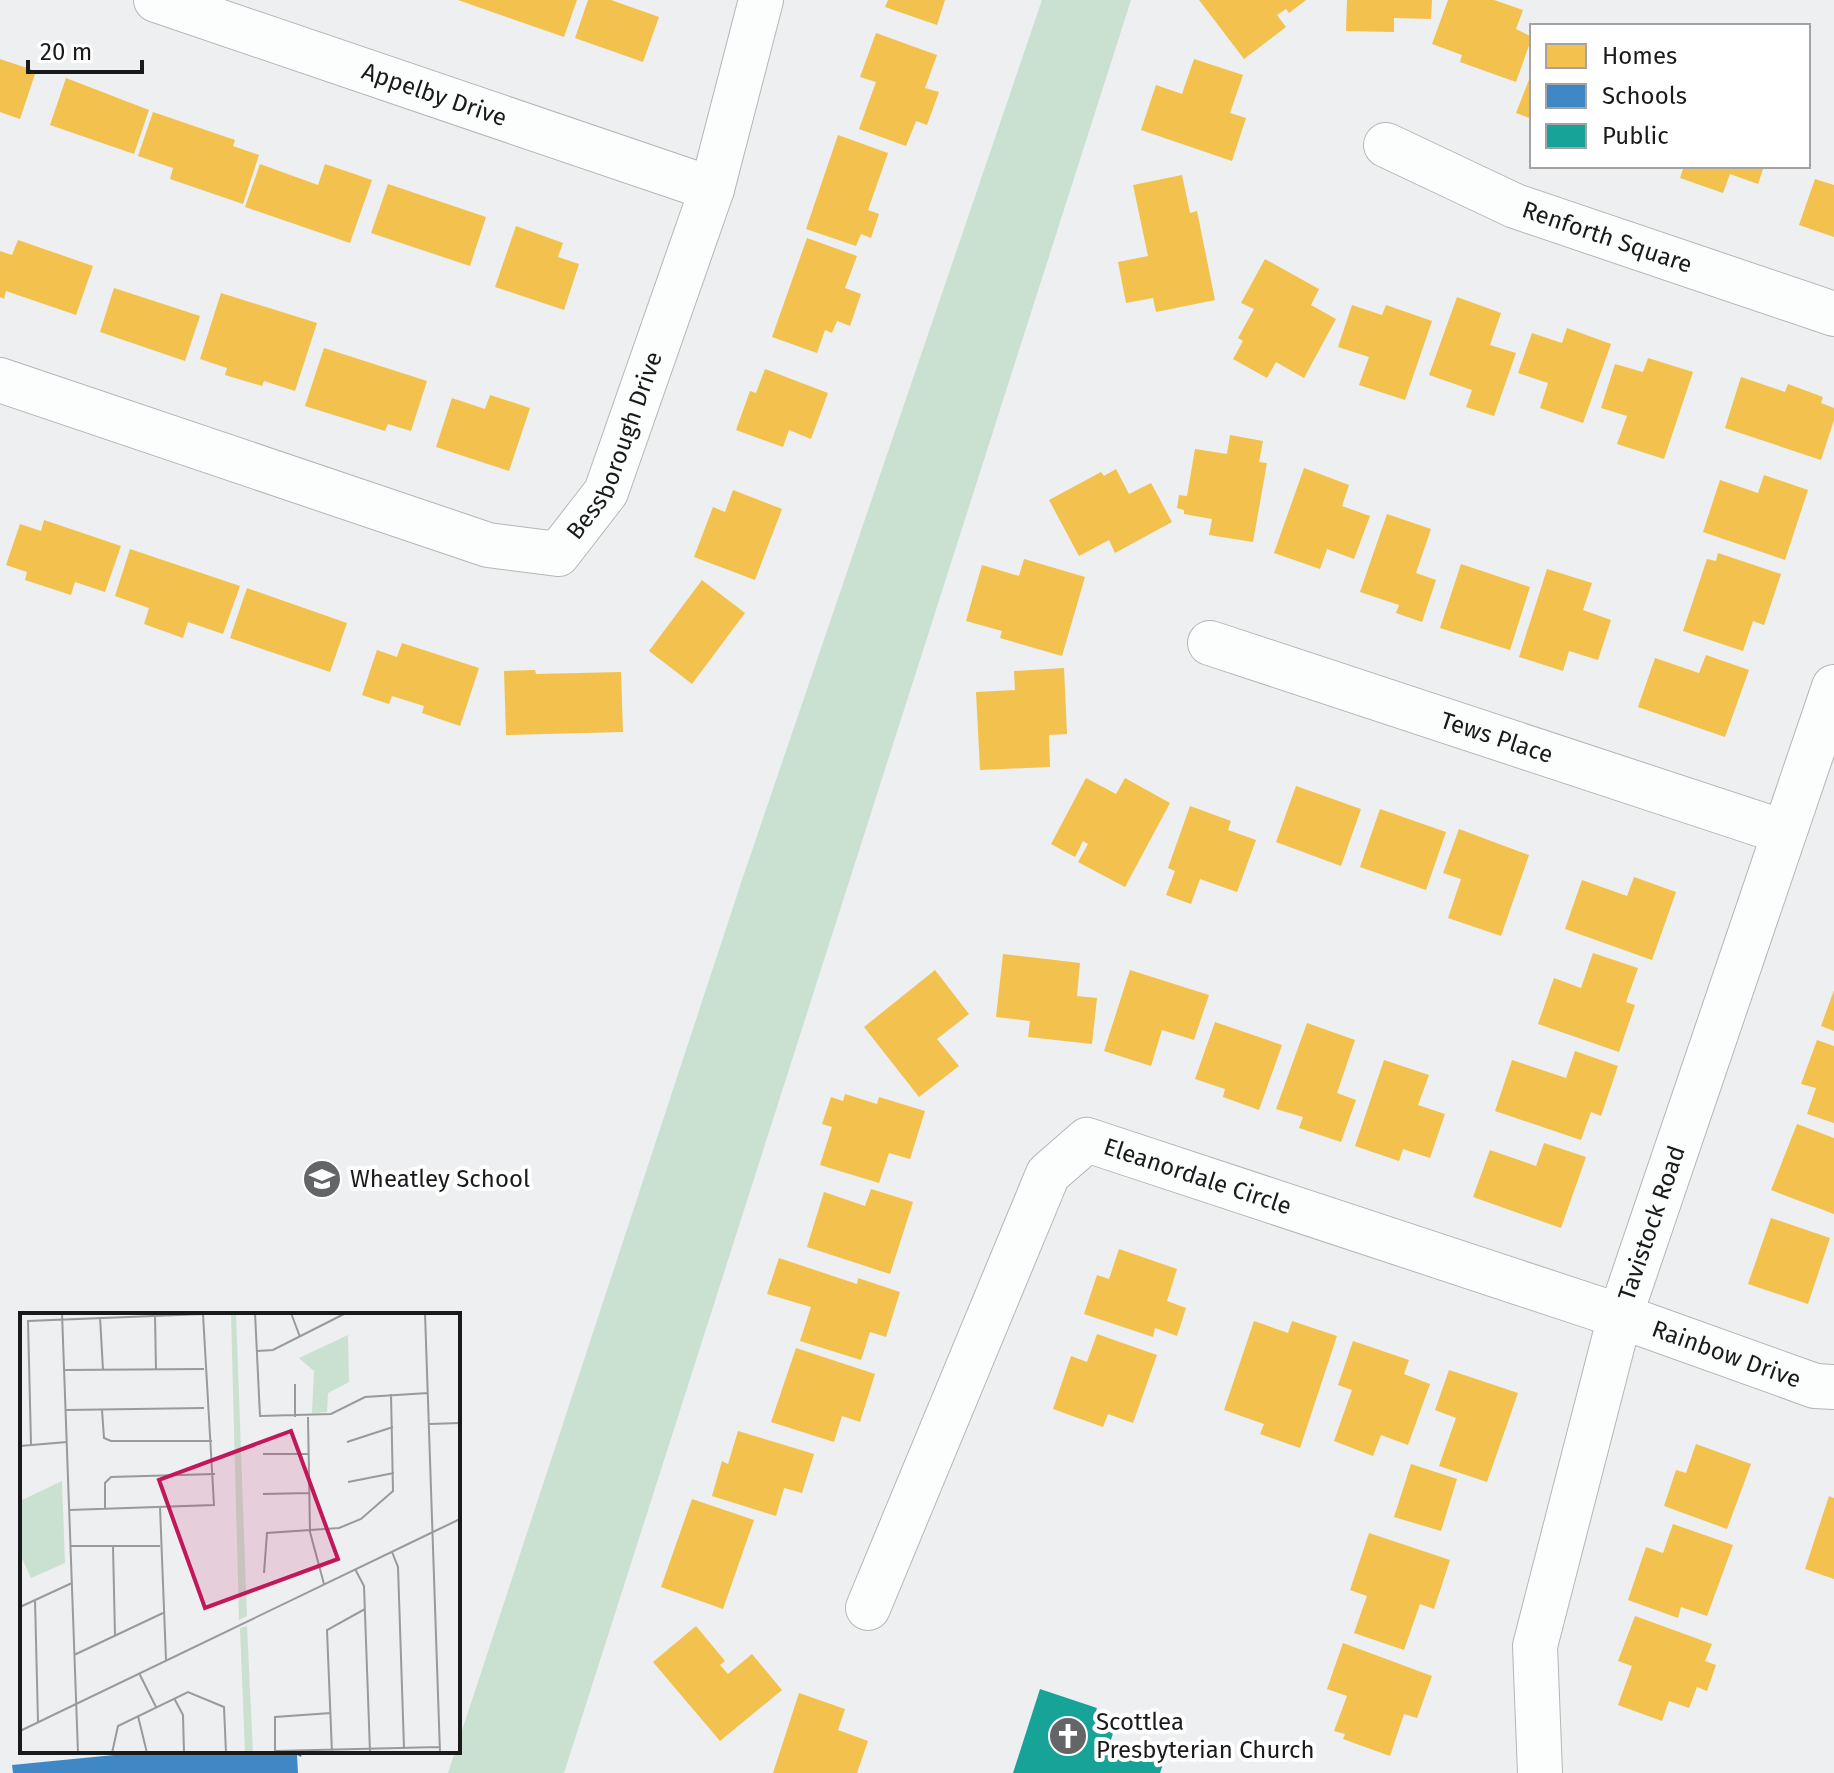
<svg xmlns="http://www.w3.org/2000/svg" width="1834" height="1773" font-family="'Fira Sans',sans-serif">
<style>
.green{fill:#cae0d0}
.homes{fill:#f2c14e}
.schools{fill:#3f88c5}
.public{fill:#17a398}
.lines{fill:none;stroke-linecap:round;stroke-linejoin:round}
.street-casing{stroke:#b4b6b7;stroke-width:46}
.street{stroke:#fcfdfd;stroke-width:44}
.labels{text-anchor:middle;dominant-baseline:central;stroke-width:8;stroke-linejoin:round;paint-order:stroke}
.street-label{font-size:24px;fill:#191a1b;stroke:#fff}
.poi-label{font-size:24px;fill:#191a1b;stroke:#fff;text-anchor:start}
.inset-road{fill:none;stroke:#989a9b;stroke-width:2}
.view{fill:#c2185b;fill-opacity:0.15;stroke:#c2185b;stroke-width:4}
.inset-edge{fill:none;stroke:#191a1b;stroke-width:4}
</style>
<rect width="100%" height="100%" fill="#edeff1"/>
<path class="green" d="M 1042,0 L 1131,0 L 564,1773 L 448,1773 L 742,880 Z"/>
<path class="homes" d="M 458,0 L 577,0 L 564,37 Z
M 588,0 L 611,0 L 659,17 L 643,62 L 575,38 Z
M 888,0 L 945,0 L 937,25 L 885,7 Z
M 1199,0 L 1306,0 L 1289,13 L 1286,9 L 1277,15 L 1286,27 L 1244,59 Z
M 1347,0 L 1432,0 L 1431,19 L 1394,18 L 1394,32 L 1346,31 Z
M 1448,0 L 1494,0 L 1523,10 L 1516,29 L 1532,37 L 1516,82 L 1460,62 L 1462,55 L 1432,44 Z
M 876,33 L 937,55 L 925,88 L 939,92 L 927,125 L 916,121 L 906,146 L 859,129 L 876,82 L 860,77 Z
M 0,59 L 36,71 L 20,119 L 0,112 Z
M 1194,59 L 1243,75 L 1230,113 L 1246,118 L 1232,161 L 1141,130 L 1156,85 L 1182,94 Z
M 1532,72 L 1532,119 L 1516,113 Z
M 66,78 L 149,110 L 134,154 L 50,125 Z
M 153,112 L 235,140 L 233,146 L 259,155 L 243,204 L 170,179 L 173,168 L 138,156 Z
M 838,135 L 888,153 L 868,210 L 879,214 L 871,238 L 861,234 L 856,246 L 806,229 Z
M 260,164 L 318,185 L 325,164 L 372,180 L 350,243 L 245,207 Z
M 1684,166 L 1764,166 L 1758,184 L 1730,174 L 1723,193 L 1680,178 Z
M 1182,175 L 1190,213 L 1197,211 L 1215,300 L 1156,312 L 1153,298 L 1126,303 L 1118,262 L 1148,256 L 1133,185 Z
M 1815,179 L 1834,185 L 1834,237 L 1799,225 Z
M 388,184 L 486,217 L 470,266 L 371,233 Z
M 516,226 L 563,243 L 558,257 L 579,264 L 564,310 L 495,287 Z
M 807,238 L 857,256 L 845,288 L 861,294 L 850,326 L 837,321 L 832,333 L 825,330 L 817,353 L 772,337 Z
M 18,240 L 93,266 L 76,315 L 6,291 L 4,299 L 0,297 L 0,251 L 12,255 Z
M 1265,259 L 1319,289 L 1311,305 L 1336,319 L 1304,378 L 1276,362 L 1267,378 L 1233,359 L 1243,341 L 1238,338 L 1254,309 L 1241,303 Z
M 114,288 L 200,316 L 185,361 L 100,332 Z
M 221,293 L 317,323 L 295,391 L 264,381 L 262,386 L 225,375 L 227,368 L 200,359 Z
M 1457,297 L 1501,313 L 1490,345 L 1516,353 L 1494,416 L 1466,407 L 1472,390 L 1429,375 Z
M 1352,305 L 1382,315 L 1386,305 L 1432,321 L 1405,400 L 1359,385 L 1369,357 L 1338,347 Z
M 1567,328 L 1611,344 L 1583,423 L 1540,408 L 1548,383 L 1518,373 L 1532,333 L 1562,343 Z
M 324,348 L 427,381 L 411,431 L 388,424 L 385,431 L 305,406 Z
M 1648,358 L 1693,372 L 1664,459 L 1617,444 L 1627,416 L 1601,408 L 1615,364 L 1643,372 Z
M 765,369 L 828,393 L 811,439 L 789,430 L 783,447 L 736,430 L 750,391 L 756,393 Z
M 1741,377 L 1785,392 L 1788,384 L 1823,397 L 1821,403 L 1834,408 L 1834,420 L 1821,460 L 1725,428 Z
M 490,395 L 530,408 L 509,471 L 436,447 L 452,398 L 485,409 Z
M 1230,435 L 1263,441 L 1259,462 L 1267,463 L 1253,542 L 1209,535 L 1212,519 L 1184,514 L 1184,510 L 1177,508 L 1179,495 L 1187,496 L 1195,449 L 1227,454 Z
M 1304,468 L 1349,485 L 1342,506 L 1370,516 L 1354,559 L 1327,549 L 1320,569 L 1274,553 Z
M 1116,469 L 1129,494 L 1151,483 L 1172,522 L 1115,553 L 1109,540 L 1079,556 L 1049,500 L 1101,472 L 1104,476 Z
M 1764,475 L 1808,490 L 1785,560 L 1703,532 L 1720,480 L 1758,493 Z
M 733,490 L 782,509 L 755,580 L 694,557 L 713,507 L 725,512 Z
M 1387,514 L 1431,529 L 1416,573 L 1436,580 L 1422,622 L 1396,613 L 1399,605 L 1360,592 Z
M 44,520 L 121,546 L 105,592 L 75,582 L 71,595 L 25,580 L 27,572 L 6,565 L 20,524 L 41,531 Z
M 130,549 L 240,586 L 223,634 L 188,622 L 183,638 L 144,624 L 149,608 L 115,596 Z
M 1718,553 L 1781,574 L 1764,625 L 1753,621 L 1743,651 L 1683,631 L 1707,559 L 1716,561 Z
M 1024,559 L 1085,577 L 1062,656 L 1000,638 L 1002,631 L 966,621 L 982,565 L 1019,576 Z
M 1461,564 L 1530,587 L 1510,650 L 1440,628 Z
M 1547,569 L 1592,583 L 1583,610 L 1611,620 L 1598,660 L 1569,651 L 1563,671 L 1519,657 Z
M 702,580 L 745,613 L 692,684 L 649,651 Z
M 247,588 L 347,623 L 330,672 L 230,638 Z
M 402,643 L 479,668 L 460,726 L 422,713 L 424,706 L 392,696 L 389,704 L 362,695 L 377,650 L 397,657 Z
M 1706,655 L 1749,670 L 1725,737 L 1638,707 L 1655,658 L 1699,673 Z
M 1064,668 L 1067,734 L 1049,735 L 1050,767 L 980,770 L 976,692 L 1015,690 L 1014,671 Z
M 535,670 L 536,674 L 621,672 L 623,732 L 506,735 L 504,671 Z
M 1086,778 L 1116,794 L 1125,778 L 1170,803 L 1125,887 L 1078,862 L 1088,844 L 1083,841 L 1075,857 L 1051,844 Z
M 1296,786 L 1361,809 L 1341,866 L 1276,842 Z
M 1190,806 L 1231,821 L 1228,830 L 1256,840 L 1237,892 L 1200,879 L 1191,904 L 1166,895 L 1175,871 L 1168,868 Z
M 1380,809 L 1446,832 L 1426,890 L 1360,867 Z
M 1459,829 L 1529,855 L 1501,936 L 1448,918 L 1461,879 L 1443,873 Z
M 1634,877 L 1676,892 L 1652,960 L 1565,929 L 1582,880 L 1627,896 Z
M 1593,953 L 1638,968 L 1626,1002 L 1635,1005 L 1619,1052 L 1538,1024 L 1554,978 L 1581,988 Z
M 1003,954 L 1080,963 L 1077,996 L 1097,998 L 1092,1044 L 1028,1037 L 1030,1021 L 996,1017 Z
M 935,970 L 969,1014 L 937,1039 L 959,1066 L 919,1097 L 864,1027 Z
M 1130,970 L 1209,995 L 1194,1040 L 1162,1030 L 1151,1066 L 1104,1051 Z
M 1834,990 L 1834,1031 L 1821,1026 Z
M 1215,1022 L 1282,1045 L 1259,1110 L 1223,1097 L 1225,1089 L 1195,1079 Z
M 1307,1023 L 1355,1040 L 1337,1093 L 1356,1100 L 1341,1142 L 1299,1128 L 1303,1117 L 1276,1109 Z
M 1817,1040 L 1834,1046 L 1834,1123 L 1807,1114 L 1816,1088 L 1801,1084 Z
M 1575,1051 L 1618,1066 L 1601,1116 L 1591,1112 L 1581,1140 L 1495,1111 L 1512,1060 L 1566,1078 Z
M 1384,1060 L 1429,1075 L 1418,1105 L 1445,1114 L 1430,1158 L 1403,1149 L 1399,1161 L 1355,1146 Z
M 845,1094 L 877,1104 L 879,1097 L 925,1111 L 910,1159 L 889,1153 L 879,1183 L 820,1165 L 832,1127 L 822,1124 L 831,1097 L 843,1101 Z
M 1797,1124 L 1834,1138 L 1834,1214 L 1771,1190 Z
M 1544,1143 L 1586,1157 L 1561,1228 L 1473,1197 L 1490,1150 L 1536,1166 Z
M 871,1189 L 913,1202 L 890,1274 L 807,1247 L 824,1192 L 865,1206 Z
M 1771,1218 L 1830,1238 L 1808,1304 L 1748,1284 Z
M 1119,1249 L 1177,1269 L 1167,1301 L 1186,1308 L 1177,1336 L 1155,1328 L 1153,1337 L 1084,1314 L 1097,1275 L 1109,1279 Z
M 779,1258 L 857,1284 L 858,1278 L 900,1292 L 886,1337 L 870,1332 L 861,1360 L 800,1341 L 811,1307 L 767,1294 Z
M 1254,1321 L 1288,1333 L 1292,1321 L 1337,1336 L 1300,1448 L 1260,1434 L 1264,1424 L 1224,1410 Z
M 1097,1334 L 1157,1355 L 1133,1423 L 1108,1414 L 1103,1427 L 1053,1409 L 1071,1356 L 1087,1362 Z
M 1353,1341 L 1409,1360 L 1404,1374 L 1430,1384 L 1408,1445 L 1381,1435 L 1373,1456 L 1334,1441 L 1352,1390 L 1338,1385 Z
M 796,1348 L 875,1374 L 860,1422 L 842,1416 L 834,1442 L 771,1422 Z
M 1449,1370 L 1518,1393 L 1487,1482 L 1439,1466 L 1456,1418 L 1435,1410 Z
M 738,1431 L 814,1454 L 802,1493 L 784,1488 L 776,1516 L 712,1496 L 722,1461 L 728,1464 Z
M 1696,1444 L 1751,1464 L 1727,1529 L 1664,1506 L 1676,1470 L 1686,1473 Z
M 1411,1464 L 1457,1479 L 1441,1531 L 1394,1517 Z
M 1829,1496 L 1834,1498 L 1834,1579 L 1805,1569 Z
M 692,1499 L 754,1520 L 723,1609 L 661,1587 Z
M 1673,1524 L 1733,1545 L 1707,1616 L 1681,1607 L 1678,1618 L 1628,1600 L 1646,1547 L 1663,1553 Z
M 1369,1533 L 1450,1560 L 1434,1609 L 1420,1604 L 1404,1650 L 1354,1633 L 1367,1596 L 1350,1590 Z
M 1635,1616 L 1712,1644 L 1705,1661 L 1716,1665 L 1707,1691 L 1697,1687 L 1689,1708 L 1669,1701 L 1662,1721 L 1618,1705 L 1632,1666 L 1618,1661 Z
M 696,1626 L 725,1661 L 720,1665 L 728,1674 L 752,1654 L 782,1690 L 720,1741 L 653,1662 Z
M 1343,1643 L 1432,1676 L 1417,1718 L 1404,1714 L 1390,1756 L 1343,1739 L 1345,1734 L 1334,1731 L 1347,1696 L 1327,1689 Z
M 799,1693 L 845,1709 L 838,1730 L 868,1741 L 857,1773 L 773,1773 Z"/>
<path class="schools" d="M 155,1751 L 303,1751 L 301,1757 L 297,1755 L 298,1773 L 13,1773 L 12,1765 Z"/>
<path class="public" d="M 1040,1689 L 1097,1708 L 1093,1720 L 1115,1727 L 1109,1746 L 1163,1764 L 1160,1773 L 1013,1773 Z"/>
<g class="lines">
<defs>
<g id="street">
<path id="s1" d="M 156,0 L 712,189"/>
<path id="s2" d="M 1386,145 L 1515,206 L 1834,314"/>
<path id="s3" d="M 0,380 L 488,545 L 558,554 L 606,492 L 712,189 L 761,0"/>
<path id="s4" d="M 1210,643 L 1783,832"/>
<path id="s5" d="M 868,1608 L 1048,1174 L 1087,1140 L 1620,1316 L 1815,1386 L 1834,1387"/>
<path id="s6" d="M 1540,1773 L 1535,1646 L 1620,1316 L 1834,687"/>
</g>
</defs>
<use href="#street" class="street-casing"/>
<use href="#street" class="street"/>
</g>
<defs>
<symbol id="school-disc" viewBox="-11 -11 22 22"><circle r="9.5" fill="#636566" stroke="#fff"/><path d="M0-5L7-2L0 1L-7-2ZM-4 1L0 2.5L4 1V4Q0 6-4 4Z" fill="#fff"/></symbol>
<symbol id="church-disc" viewBox="-11 -11 22 22"><circle r="9.5" fill="#636566" stroke="#fff"/><path d="M-1.2-6h2.4v3.5h3.3v2.4h-3.3V6h-2.4V-.1h-3.3v-2.4h3.3Z" fill="#fff"/></symbol>
</defs>
<g fill-rule="evenodd">
<use href="#school-disc" x="300" y="1157" width="44" height="44"/>
<use href="#church-disc" x="1046" y="1714" width="44" height="44"/>
</g>
<g class="labels">
<g class="street-label">
<text stroke="none"><textPath href="#s1" startOffset="294">Appelby Drive</textPath></text>
<text stroke="none"><textPath href="#s2" startOffset="240">Renforth Square</textPath></text>
<text stroke="none"><textPath href="#s3" startOffset="710">Bessborough Drive</textPath></text>
<text stroke="none"><textPath href="#s4" startOffset="302">Tews Place</textPath></text>
<text stroke="none"><textPath href="#s5" startOffset="638">Eleanordale Circle</textPath></text>
<text stroke="none"><textPath href="#s6" startOffset="566">Tavistock Road</textPath></text>
<text stroke="none"><textPath href="#s5" startOffset="1196">Rainbow Drive</textPath></text>
</g>
<g class="poi-label">
<text x="350" y="1179">Wheatley School</text>
<text x="1096" y="1722">Scottlea<tspan x="1096" dy="28">Presbyterian Church</tspan></text>
</g>
</g>
<g transform="translate(20 1313)">
<rect width="440" height="440" fill="#edeff1"/>
<path d="M 211,0 L 216,0 L 227,303 L 219,307 ZM 328,22 L 329,69 L 308,80 L 307,99 L 292,100 L 294,58 L 279,45 ZM 42,168 L 45,250 L 11,265 L 0,241 L 0,188 ZM 227,313 L 233,440 L 225,440 L 220,315 Z" fill="#cae0d0"/>
<path class="inset-road" d="M 42,0 L 58,440M 235,0 L 240,103 L 311,101 L 345,84 L 408,80M 271,0 L 280,24M 405,0 L 420,440M 135,2 L 136,57M 80,4 L 83,57M 237,38 L 253,37 L 326,0M 44,57 L 184,56M 275,71 L 275,104M 46,97 L 184,95M 82,97 L 84,125 L 91,128 L 192,128M 288,104 L 290,219 L 304,271M 409,111 L 440,110M 327,129 L 373,114M 11,132 L 8,8 L 183,1M 0,133 L 47,129M 243,141 L 289,141M 328,169 L 374,160M 243,181 L 289,180M 140,194 L 146,347M 85,196 L 85,170 L 91,164 L 195,161M 49,197 L 194,192 L 183,1M 413,219 L 440,206M 50,233 L 140,233M 93,233 L 95,323M 372,239 L 378,254 L 384,435M 335,256 L 344,273 L 350,439M 244,260 L 247,220 L 319,215 L 341,206 L 373,178 L 371,81M 15,287 L 18,409M 0,294 L 52,270M 54,342 L 143,300M 119,360 L 136,394M 154,385 L 163,402 L 164,440M 311,400 L 255,404 L 255,438 L 420,434M 118,403 L 127,440M 0,418 L 413,219M 92,440 L 98,413 L 168,379 L 204,394 L 206,440M 312,440 L 307,317 L 345,296"/>
<path class="view" d="M 271,118 L 318,246 L 185,295 L 139,167 Z"/>
<rect width="440" height="440" class="inset-edge"/>
</g>
<rect x="1530" y="24" width="280" height="144" fill="#ffffff" stroke="#a3a3a4" stroke-width="2"/>
<rect x="1546" y="44" width="40" height="24" fill="#f2c14e" stroke="#a3a3a4" stroke-width="2"/>
<text x="1602" y="64" font-size="24" fill="#191a1b">Homes</text>
<rect x="1546" y="84" width="40" height="24" fill="#3f88c5" stroke="#a3a3a4" stroke-width="2"/>
<text x="1602" y="104" font-size="24" fill="#191a1b">Schools</text>
<rect x="1546" y="124" width="40" height="24" fill="#17a398" stroke="#a3a3a4" stroke-width="2"/>
<text x="1602" y="144" font-size="24" fill="#191a1b">Public</text>
<path d="M28 60v12h114v-12" fill="none" stroke="#191a1b" stroke-width="4"/>
<text x="40" y="60" font-size="24" fill="#191a1b" stroke="#ffffff" stroke-width="6" paint-order="stroke">20 m</text>
</svg>
